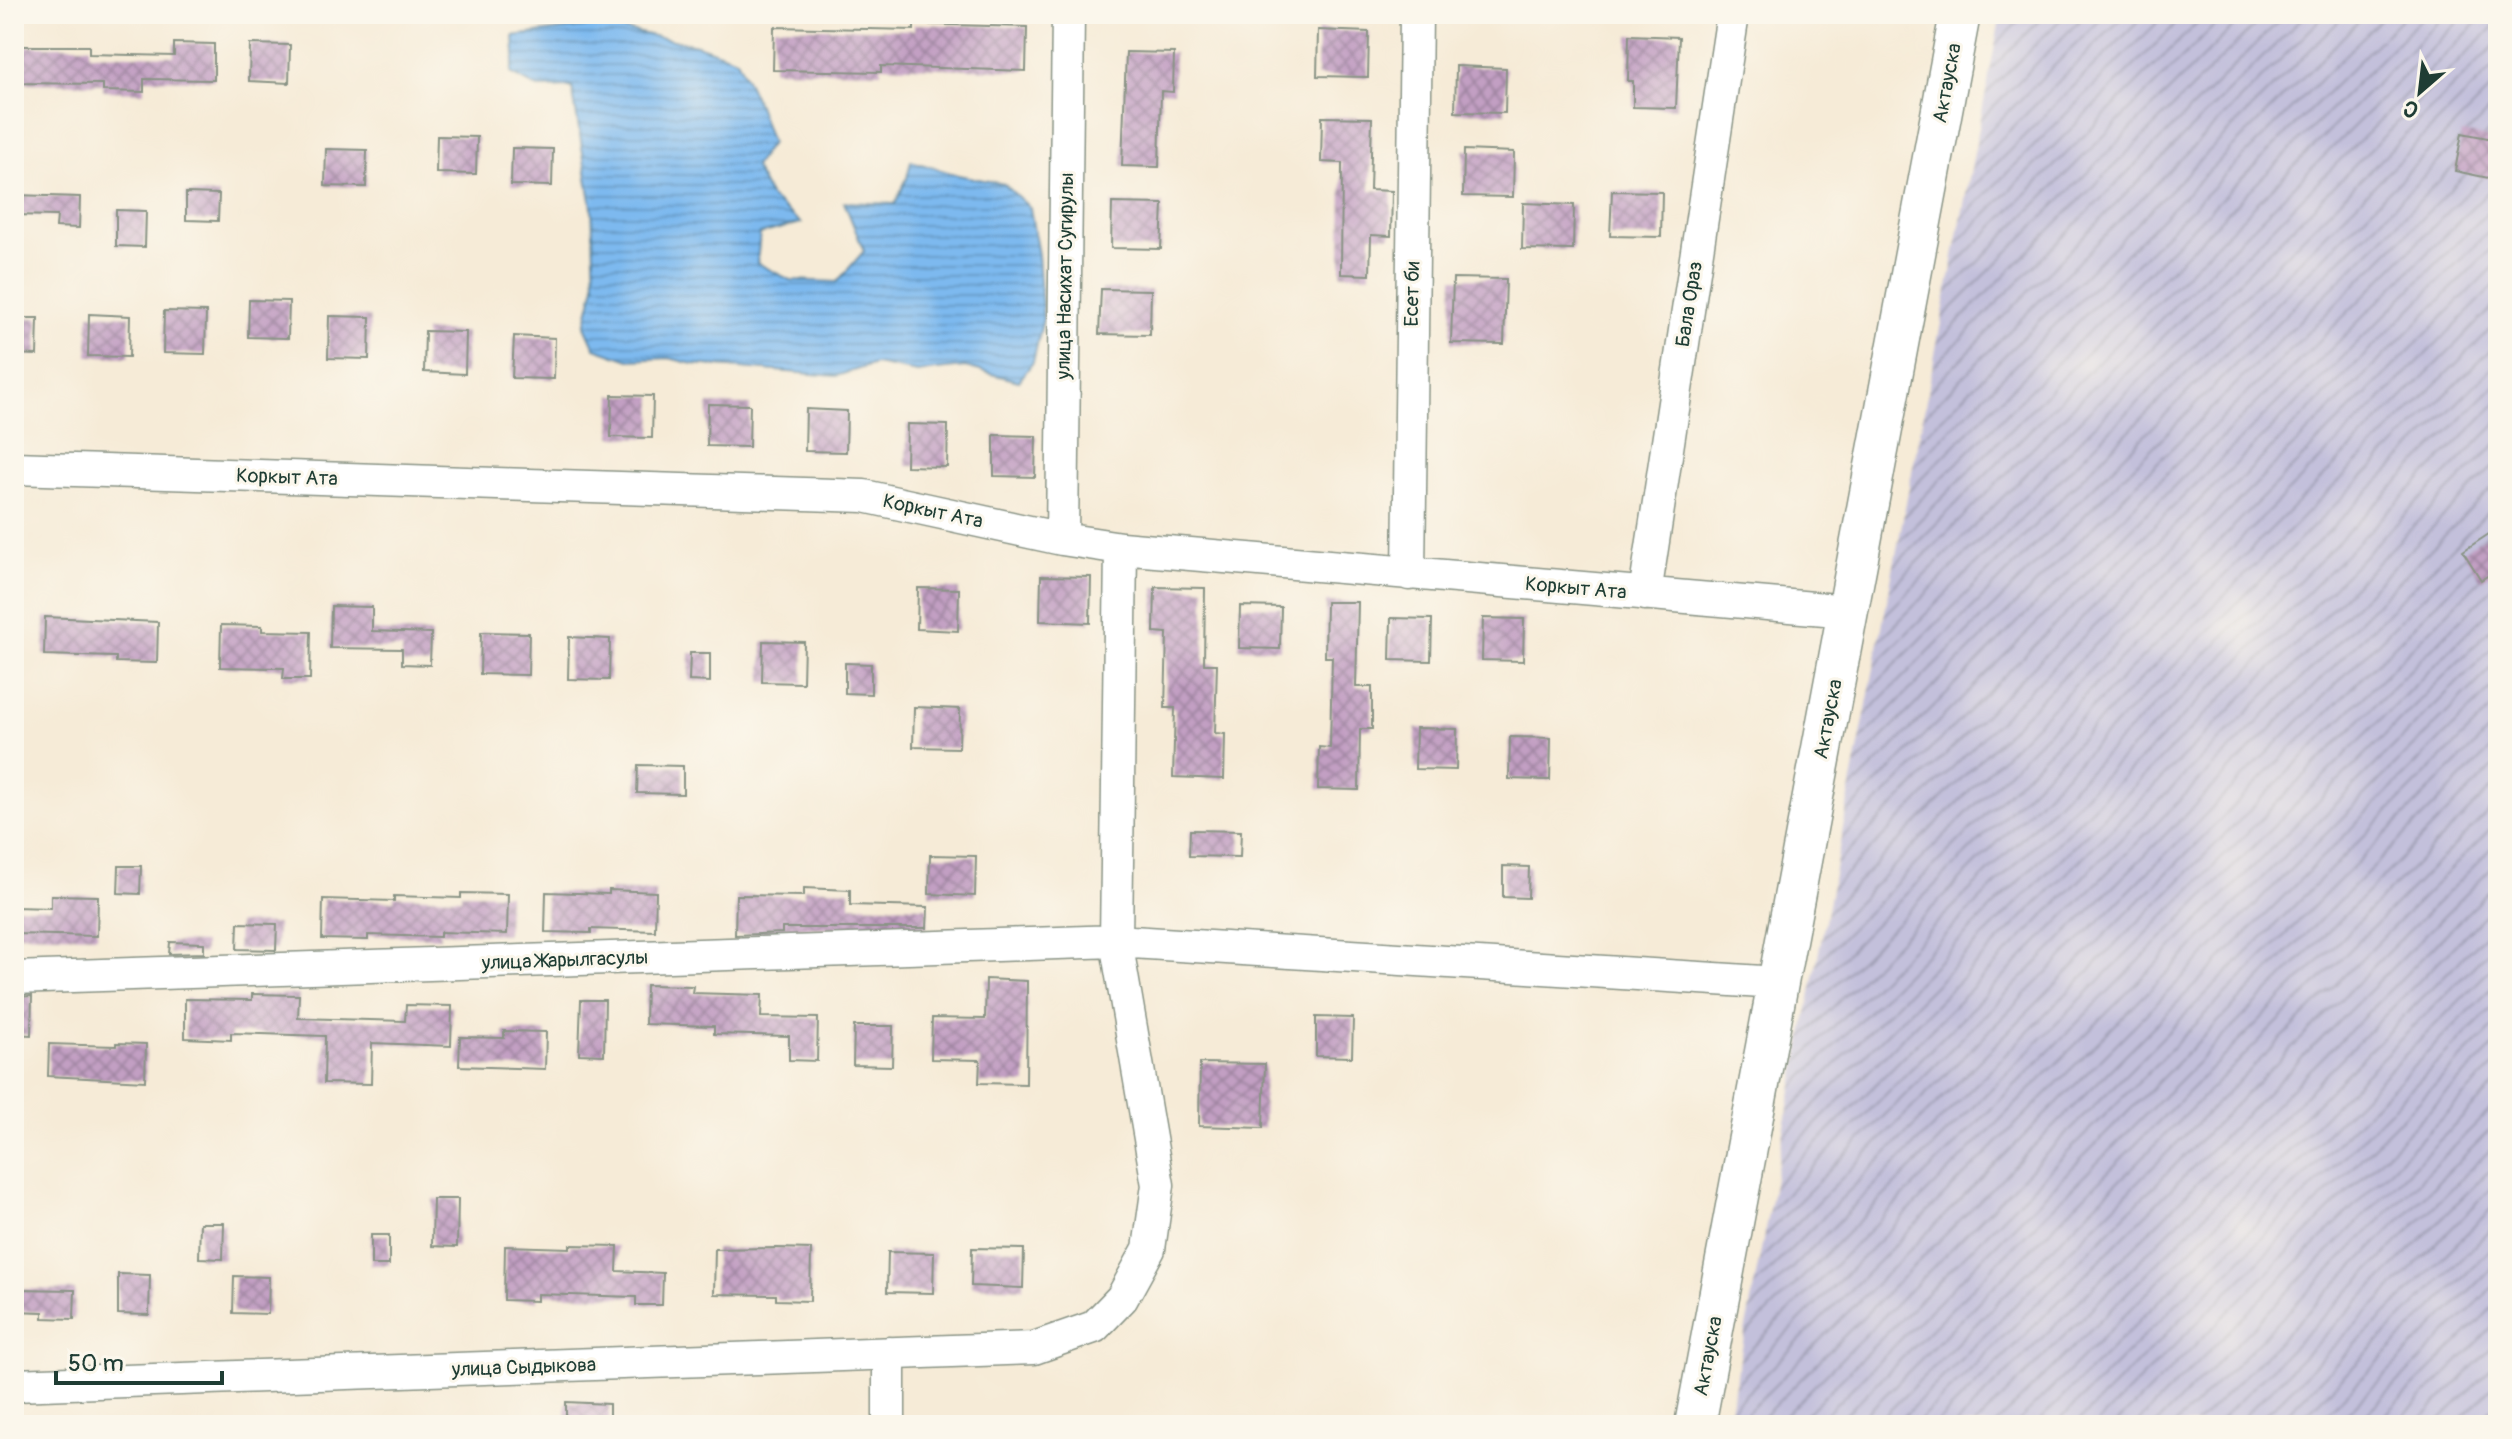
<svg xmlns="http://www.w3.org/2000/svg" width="2512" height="1439" font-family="Pangolin,sans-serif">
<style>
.industrial{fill:url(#industrial-furrows)}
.water{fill:url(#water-rules);stroke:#4e7b92;stroke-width:2}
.building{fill:url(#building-cross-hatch)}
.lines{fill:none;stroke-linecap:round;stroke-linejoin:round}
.minor-casing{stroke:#8a9486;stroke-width:35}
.major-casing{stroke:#8a9486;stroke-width:43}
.minor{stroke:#fff;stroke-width:32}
.major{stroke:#fff;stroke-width:40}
.labels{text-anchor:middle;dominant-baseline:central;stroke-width:6;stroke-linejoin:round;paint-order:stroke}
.street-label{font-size:20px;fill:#1f3d34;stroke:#fbf7ec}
</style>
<defs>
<pattern id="industrial-furrows" width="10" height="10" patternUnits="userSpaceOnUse" patternTransform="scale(2)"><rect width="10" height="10" fill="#c3c0db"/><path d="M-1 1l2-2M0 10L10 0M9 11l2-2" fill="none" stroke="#9e9db2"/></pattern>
<pattern id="water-rules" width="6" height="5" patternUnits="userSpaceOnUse" patternTransform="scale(2)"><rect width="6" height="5" fill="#7db9ef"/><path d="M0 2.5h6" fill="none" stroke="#6698c2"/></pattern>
<pattern id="building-cross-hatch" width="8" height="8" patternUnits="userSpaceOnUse" patternTransform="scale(2)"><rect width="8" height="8" fill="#c29fc3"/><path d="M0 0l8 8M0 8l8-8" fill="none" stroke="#9d839f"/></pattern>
</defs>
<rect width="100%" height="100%" fill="#fbf7ec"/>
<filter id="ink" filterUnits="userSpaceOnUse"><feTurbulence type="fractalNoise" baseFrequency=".0125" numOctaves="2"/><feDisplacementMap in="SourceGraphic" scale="16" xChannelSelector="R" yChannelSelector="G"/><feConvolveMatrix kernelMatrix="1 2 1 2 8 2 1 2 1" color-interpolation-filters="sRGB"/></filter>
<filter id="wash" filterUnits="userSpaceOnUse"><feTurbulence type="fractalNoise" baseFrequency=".006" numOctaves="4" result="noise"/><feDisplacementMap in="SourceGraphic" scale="32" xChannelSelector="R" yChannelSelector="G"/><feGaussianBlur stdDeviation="1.8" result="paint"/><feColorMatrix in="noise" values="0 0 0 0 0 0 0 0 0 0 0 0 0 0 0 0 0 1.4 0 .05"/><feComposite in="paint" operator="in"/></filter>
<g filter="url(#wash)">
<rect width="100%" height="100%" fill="#f6ebd7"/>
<path class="industrial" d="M 2001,14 L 2498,14 L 2498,1425 L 1727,1425 Z"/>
<path class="water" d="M 601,25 L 697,45 L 737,59 L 758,105 L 771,143 L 754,167 L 770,197 L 801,223 L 760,234 L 757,263 L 790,280 L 837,282 L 864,251 L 844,202 L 895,204 L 907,178 L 911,161 L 958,175 L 1004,184 L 1030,208 L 1038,255 L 1043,319 L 1033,362 L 1019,381 L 965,367 L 917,372 L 875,364 L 836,376 L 693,364 L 669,358 L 629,360 L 595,348 L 585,326 L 595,285 L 592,207 L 572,87 L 538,88 L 511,73 L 515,54 L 514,36 Z"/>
<g id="blocks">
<path class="building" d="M 914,24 L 1027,27 L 1026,71 L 881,66 L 881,72 L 773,70 L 774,27 L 914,30 Z
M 1318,30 L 1369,32 L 1368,77 L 1317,76 Z
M 1629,35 L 1679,37 L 1676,108 L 1633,107 L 1633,81 L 1628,81 Z
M 174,43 L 214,44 L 214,80 L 144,79 L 144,92 L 103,91 L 103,84 L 14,83 L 14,46 L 89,46 L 89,54 L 174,56 Z
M 250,44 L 290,45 L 289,83 L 249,81 Z
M 1126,52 L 1174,53 L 1173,92 L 1161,91 L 1159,167 L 1122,166 Z
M 1456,66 L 1506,68 L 1505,113 L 1455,112 Z
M 1322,117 L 1372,118 L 1370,190 L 1392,191 L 1391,236 L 1371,235 L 1370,275 L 1341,274 L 1342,163 L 1321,162 Z
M 2462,133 L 2498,140 L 2498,180 L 2455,171 Z
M 437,136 L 477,137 L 476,174 L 436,173 Z
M 512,148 L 553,149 L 552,186 L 511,185 Z
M 326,149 L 367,150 L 366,187 L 325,186 Z
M 1464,150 L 1514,152 L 1513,197 L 1463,196 Z
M 1612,191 L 1662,192 L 1661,237 L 1610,236 Z
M 186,193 L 219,194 L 218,221 L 186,220 Z
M 14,195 L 80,197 L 79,228 L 56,227 L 57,216 L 14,215 Z
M 1112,203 L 1163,204 L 1161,249 L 1111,248 Z
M 1523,203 L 1574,205 L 1573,250 L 1522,249 Z
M 116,210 L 146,211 L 145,247 L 116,246 Z
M 1453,278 L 1506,279 L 1504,344 L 1451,343 Z
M 1101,289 L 1151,290 L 1150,335 L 1099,334 Z
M 249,300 L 289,301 L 288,338 L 248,337 Z
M 164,311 L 206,312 L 205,354 L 163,353 Z
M 89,314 L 130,316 L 129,357 L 88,356 Z
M 329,316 L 370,317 L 369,359 L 328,358 Z
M 14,318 L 38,318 L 37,355 L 14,354 Z
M 425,331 L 466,332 L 465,374 L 424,372 Z
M 514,336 L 555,338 L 554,379 L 512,378 Z
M 612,395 L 653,396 L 652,438 L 611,437 Z
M 708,404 L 750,405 L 749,447 L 707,446 Z
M 806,409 L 847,411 L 846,452 L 805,451 Z
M 907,424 L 948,425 L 947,467 L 906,466 Z
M 994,435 L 1036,436 L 1035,477 L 994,476 Z
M 2498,528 L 2498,569 L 2481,580 L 2463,551 Z
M 1041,576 L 1091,577 L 1090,623 L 1040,621 Z
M 1155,587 L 1205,588 L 1204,664 L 1217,664 L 1215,733 L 1225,734 L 1224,779 L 1173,777 L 1175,708 L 1165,708 L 1167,633 L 1154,632 Z
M 918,588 L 959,589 L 958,631 L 917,629 Z
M 1326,602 L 1358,602 L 1356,687 L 1372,687 L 1372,729 L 1360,729 L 1359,790 L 1318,789 L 1319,747 L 1330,748 L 1332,657 L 1325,657 Z
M 331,606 L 372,607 L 372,631 L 431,633 L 430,665 L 402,664 L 402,649 L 330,648 Z
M 1240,606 L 1281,607 L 1280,649 L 1239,648 Z
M 45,617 L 158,622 L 157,663 L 116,662 L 116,657 L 44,655 Z
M 1391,618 L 1432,619 L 1431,661 L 1390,660 Z
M 1483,618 L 1524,619 L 1523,661 L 1482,660 Z
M 221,625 L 262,626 L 262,631 L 311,632 L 310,679 L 283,679 L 284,668 L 220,667 Z
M 481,632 L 529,633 L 528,675 L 480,674 Z
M 569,637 L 610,639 L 609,680 L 568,679 Z
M 763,641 L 804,642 L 803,683 L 762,682 Z
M 690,653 L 710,653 L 710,682 L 689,681 Z
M 845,663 L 871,664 L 871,694 L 845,693 Z
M 914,707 L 960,709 L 959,748 L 913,747 Z
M 1416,728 L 1457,729 L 1456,770 L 1415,769 Z
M 1510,737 L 1551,738 L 1550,780 L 1509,779 Z
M 638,765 L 683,766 L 683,794 L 637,793 Z
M 1190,830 L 1241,831 L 1240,857 L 1189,856 Z
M 930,855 L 976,856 L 975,896 L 929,894 Z
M 119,866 L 141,866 L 140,894 L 118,893 Z
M 1503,866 L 1529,867 L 1528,898 L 1503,897 Z
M 804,888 L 850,890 L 850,905 L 928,907 L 927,928 L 782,928 L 782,933 L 735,935 L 736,895 L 804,896 Z
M 609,890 L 656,892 L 655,931 L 591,929 L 591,933 L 545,932 L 546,892 L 609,894 Z
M 461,893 L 508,894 L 507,934 L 440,932 L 440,937 L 368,935 L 368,940 L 322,939 L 323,899 L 394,901 L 394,896 L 461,898 Z
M 51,895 L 98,896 L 97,936 L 14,934 L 14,907 L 51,908 Z
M 238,923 L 277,924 L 276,950 L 237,949 Z
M 170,942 L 204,943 L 204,953 L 169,954 Z
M 986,979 L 1027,981 L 1026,1084 L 979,1083 L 980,1060 L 931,1059 L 932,1018 L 985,1019 Z
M 646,985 L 693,986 L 692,993 L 762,995 L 761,1017 L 818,1018 L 817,1061 L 789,1060 L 789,1036 L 714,1034 L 714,1026 L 645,1024 Z
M 252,994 L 299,995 L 298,1018 L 405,1021 L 406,1005 L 452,1006 L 451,1046 L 372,1043 L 371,1084 L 324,1083 L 325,1036 L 231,1033 L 231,1040 L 185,1038 L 185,999 L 252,1000 Z
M 32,996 L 31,1035 L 14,1034 L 14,997 Z
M 581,1000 L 605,1000 L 604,1055 L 579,1054 Z
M 1316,1017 L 1353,1018 L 1352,1057 L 1316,1056 Z
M 854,1026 L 893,1026 L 892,1066 L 853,1065 Z
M 504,1031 L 546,1032 L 545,1069 L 459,1066 L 460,1037 L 504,1038 Z
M 116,1043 L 146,1044 L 145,1081 L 48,1076 L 49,1044 L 116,1046 Z
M 1200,1063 L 1265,1064 L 1263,1128 L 1199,1126 Z
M 433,1199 L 458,1199 L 457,1247 L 432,1246 Z
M 200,1223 L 224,1223 L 223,1259 L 199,1258 Z
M 371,1235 L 389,1235 L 389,1265 L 371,1265 Z
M 570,1245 L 618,1246 L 617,1271 L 663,1273 L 662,1305 L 636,1305 L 636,1297 L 537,1294 L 537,1301 L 504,1300 L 505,1246 L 570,1248 Z
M 777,1248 L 811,1249 L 810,1301 L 776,1300 L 776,1295 L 714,1294 L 715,1249 Z
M 972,1248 L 1024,1249 L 1023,1288 L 971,1286 Z
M 888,1252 L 934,1253 L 933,1293 L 887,1292 Z
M 118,1274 L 150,1275 L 149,1315 L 118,1314 Z
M 234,1276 L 269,1277 L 268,1314 L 233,1313 Z
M 14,1289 L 75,1290 L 74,1319 L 43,1318 L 43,1312 L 14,1311 Z
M 566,1402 L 609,1404 L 609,1425 L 566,1425 Z"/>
</g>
</g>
<g filter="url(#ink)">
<use href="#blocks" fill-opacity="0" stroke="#8a9486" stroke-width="2"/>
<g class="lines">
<defs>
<path id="minor" d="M 14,468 L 864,496 L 1062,539 L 1121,548 L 1848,611
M 1062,539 L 1068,14
M 1409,574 L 1416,14
M 1645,594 L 1733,14
M 14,978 L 1116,941 L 1778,983
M 889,1353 L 889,1425
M 14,1385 L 1034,1348 L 1094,1327 L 1122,1298 L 1149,1249 L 1158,1185 L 1116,941 L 1121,548"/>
<path id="major" d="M 1695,1425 L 1960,14"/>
</defs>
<use href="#minor" class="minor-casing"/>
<use href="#major" class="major-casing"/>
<use href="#minor" class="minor"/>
<use href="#major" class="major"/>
</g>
</g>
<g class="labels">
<g class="street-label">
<text transform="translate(1947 83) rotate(-79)">Актауска</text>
<text transform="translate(1065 276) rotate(-89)">улица Насихат Сугирулы</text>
<text transform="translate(1412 294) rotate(-89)">Есет би</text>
<text transform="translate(1689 304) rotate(-81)">Бала Ораз</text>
<text transform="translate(287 477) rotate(2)">Коркыт Ата</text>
<text transform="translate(933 511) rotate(12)">Коркыт Ата</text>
<text transform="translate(1576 588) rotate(5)">Коркыт Ата</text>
<text transform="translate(1828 719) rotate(-79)">Актауска</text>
<text transform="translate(565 960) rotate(-2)">улица Жарылгасулы</text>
<text transform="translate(1708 1356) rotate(-79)">Актауска</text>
<text transform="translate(524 1367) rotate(-2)">улица Сыдыкова</text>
</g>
</g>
<rect width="2512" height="1439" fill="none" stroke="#fbf7ec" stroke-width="48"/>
<g transform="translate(2420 92) rotate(208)" stroke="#fbf7ec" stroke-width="6" paint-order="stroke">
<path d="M0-6L14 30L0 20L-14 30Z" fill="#1f3d34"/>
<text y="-12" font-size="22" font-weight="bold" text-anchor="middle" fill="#1f3d34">С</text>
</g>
<path d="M56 1371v12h166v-12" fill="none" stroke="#1f3d34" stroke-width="4"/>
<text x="68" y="1371" font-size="24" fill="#1f3d34" stroke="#fbf7ec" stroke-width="6" paint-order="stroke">50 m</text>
</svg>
